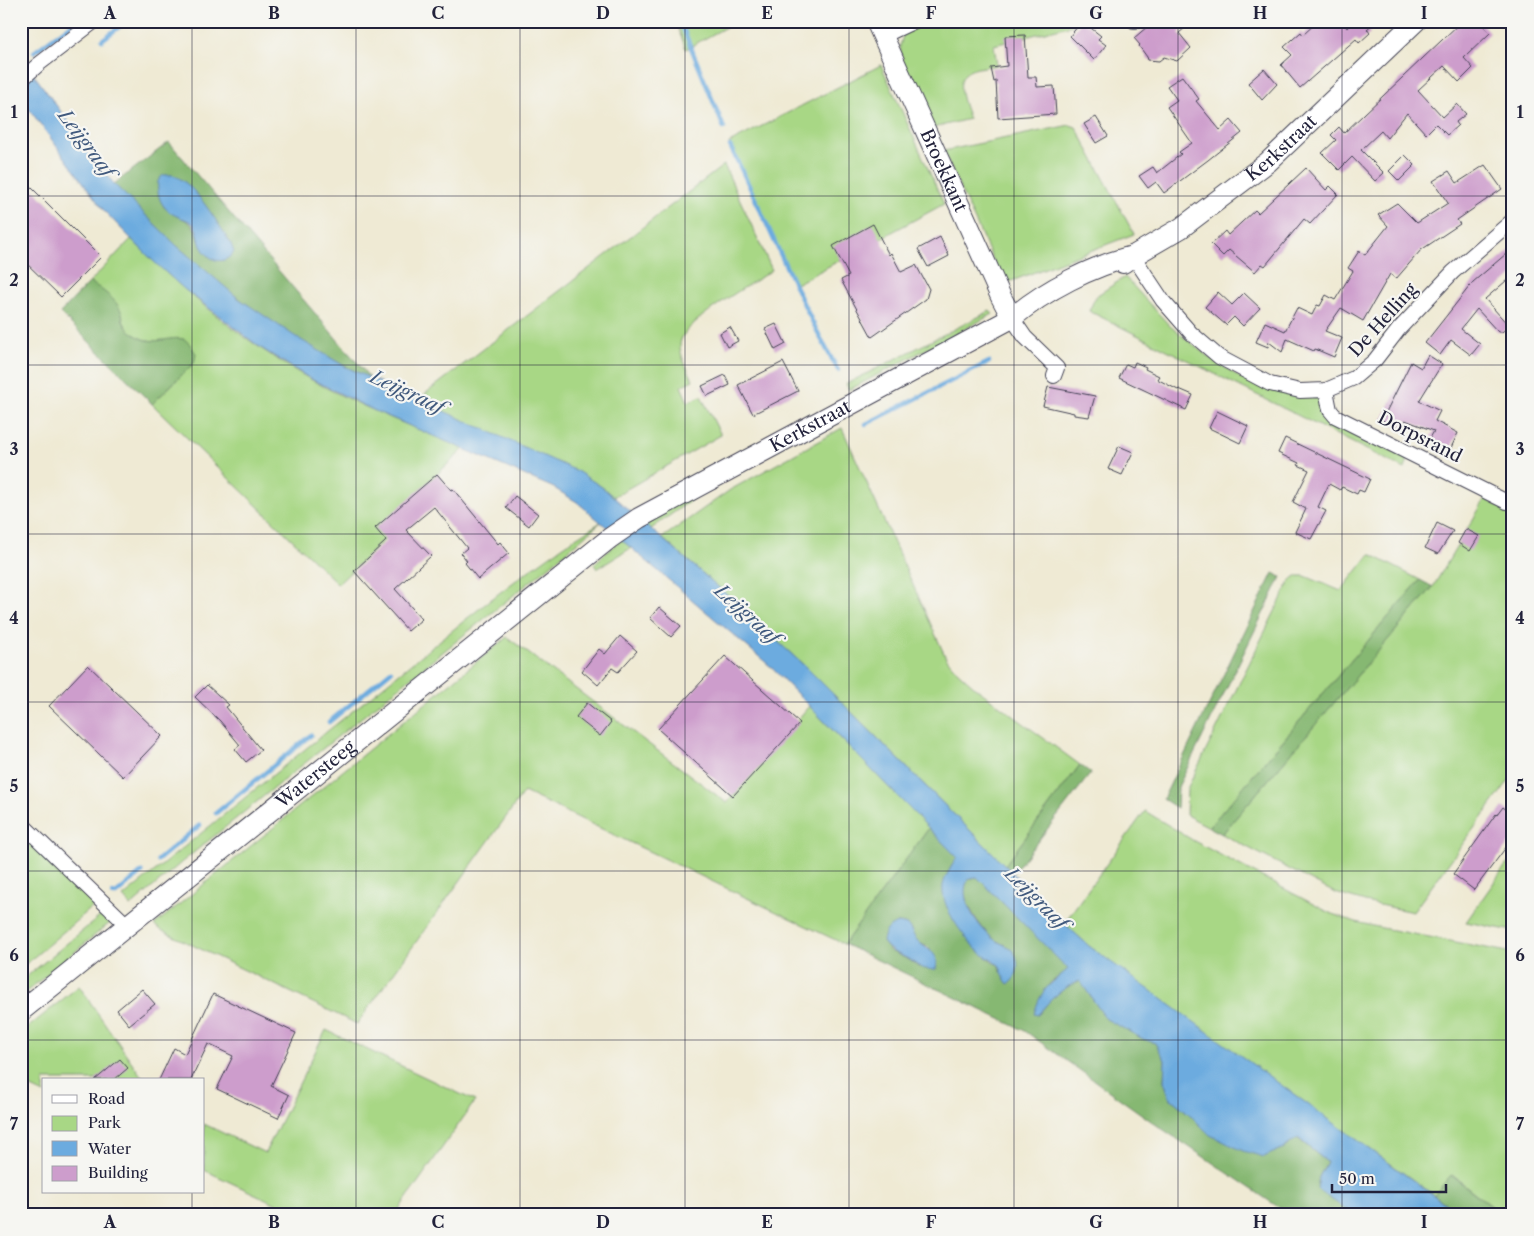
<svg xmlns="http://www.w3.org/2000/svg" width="1534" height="1236" font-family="'Libre Caslon Text',serif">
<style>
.green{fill:#a8d785;stroke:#657c60}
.forest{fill:#86b872;stroke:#546d56;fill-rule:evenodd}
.water{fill:#6cabdf;stroke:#47668d}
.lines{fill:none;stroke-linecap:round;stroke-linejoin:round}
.stream{stroke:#6cabdf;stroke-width:4.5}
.building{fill:#cd9dcc}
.street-casing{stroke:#414052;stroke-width:16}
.secondary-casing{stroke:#414052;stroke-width:22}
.street{stroke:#fff;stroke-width:14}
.secondary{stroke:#fff;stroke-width:20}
.grid{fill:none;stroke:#22223b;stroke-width:1;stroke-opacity:0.55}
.labels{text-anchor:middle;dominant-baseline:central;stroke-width:4.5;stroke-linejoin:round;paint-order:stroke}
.street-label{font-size:18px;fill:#22223b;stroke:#f6f6f2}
.water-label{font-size:19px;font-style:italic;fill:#40597d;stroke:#f6f6f2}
.neatline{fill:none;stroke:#22223b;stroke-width:2}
.grid-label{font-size:16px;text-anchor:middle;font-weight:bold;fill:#22223b}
</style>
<rect width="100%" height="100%" fill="#f6f6f2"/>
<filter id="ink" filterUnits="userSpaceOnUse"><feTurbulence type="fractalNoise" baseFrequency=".02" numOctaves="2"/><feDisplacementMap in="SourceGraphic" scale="10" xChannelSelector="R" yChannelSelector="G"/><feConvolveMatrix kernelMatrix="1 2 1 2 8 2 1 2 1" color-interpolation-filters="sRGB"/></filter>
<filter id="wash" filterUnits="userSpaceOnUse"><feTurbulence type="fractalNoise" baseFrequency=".0096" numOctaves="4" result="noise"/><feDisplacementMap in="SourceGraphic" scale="20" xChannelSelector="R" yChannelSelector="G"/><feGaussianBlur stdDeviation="1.12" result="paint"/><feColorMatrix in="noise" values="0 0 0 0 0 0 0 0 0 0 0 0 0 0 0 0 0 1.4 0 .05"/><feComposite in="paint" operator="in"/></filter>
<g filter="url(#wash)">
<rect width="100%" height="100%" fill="#efead4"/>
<path class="green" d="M 675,21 L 737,21 L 686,49 Z
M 920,21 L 1088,21 L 994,45 L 997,65 C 988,67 973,67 966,73 C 954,83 965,107 969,119 L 933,128 L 902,59 L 900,46 L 905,29 Z
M 881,65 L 944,204 L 796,284 L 729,143 Z
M 1070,125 L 1076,127 L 1134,234 L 1004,284 L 943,151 Z
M 724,165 L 772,270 C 753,283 688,319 681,340 C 677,352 688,369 693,380 L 681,386 L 688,402 L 701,396 L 721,435 L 613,497 L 602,487 L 417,400 Z
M 131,239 C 184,292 243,341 308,378 C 357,406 412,426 464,449 L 388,520 L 396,529 L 338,584 L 152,404 L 194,363 L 183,339 C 162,341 135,346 124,323 C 122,319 123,315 121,311 C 117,304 97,289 90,282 Z
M 1125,277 L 1170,326 L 1206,355 L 1241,378 L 1262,388 L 1317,395 L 1324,402 L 1326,417 L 1408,459 L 1405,469 L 1089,311 L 1096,296 Z
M 990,311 L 993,314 L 849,390 L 846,384 Z
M 842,428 L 946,658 L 958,672 L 977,689 L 1080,765 L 1005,865 L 809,670 L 715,584 L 662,538 L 730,490 Z
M 716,482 L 651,529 L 643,522 Z
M 1485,499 L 1513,514 L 1513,775 L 1413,912 L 1365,902 L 1335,893 L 1222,834 L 1433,587 Z
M 601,522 L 551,565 L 182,862 L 131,906 L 123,897 C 213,823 304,750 396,676 C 462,623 528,566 601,522 Z
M 621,539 L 631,548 L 597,569 L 594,564 Z
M 1370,554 L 1420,580 L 1209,827 L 1186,815 L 1187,789 L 1290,581 L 1296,576 L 1305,576 L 1341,591 Z
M 507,637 L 727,803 L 809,706 L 929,828 L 844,944 L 524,792 L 357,1024 L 163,931 L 154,925 Z
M 1145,811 L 1194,841 L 1332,914 L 1356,922 L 1382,928 L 1513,953 L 1513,1215 L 1503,1215 L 1452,1175 L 1434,1195 L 1136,981 L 1089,946 L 1064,923 Z
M 21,832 L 95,905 L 21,968 Z
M 1513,855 L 1513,931 L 1466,922 Z
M 103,914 L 111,922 L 21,996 L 21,981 Z
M 79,986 L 144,1080 L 44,1080 L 44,1094 L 21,1083 L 21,1033 Z
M 326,1030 L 475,1101 L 395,1215 L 300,1215 L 204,1170 L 204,1124 L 265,1153 Z"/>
<path class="forest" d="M 169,142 L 371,379 C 300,346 234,299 177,246 C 155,226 135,205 114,184 ZM 195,192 L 231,244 L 199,241 C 194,216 179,221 163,206 Z
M 90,282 C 101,289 116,299 121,311 C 123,315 122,319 124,323 C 127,329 134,335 141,338 C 155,345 172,336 183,339 C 189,341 193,349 196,354 L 194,363 L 152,404 L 60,313 Z
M 1273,573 L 1281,577 L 1178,787 L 1177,808 L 1163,799 Z
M 1420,580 L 1433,587 L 1222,834 L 1209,827 Z
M 1080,765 L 1091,773 L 1013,873 L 1005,865 Z
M 929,828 L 957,857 L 950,869 L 947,908 L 977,949 L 992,962 L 999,965 L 1001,972 L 1005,945 C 998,942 993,939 988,934 C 978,924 947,880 977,877 L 1069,969 L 1050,983 L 1039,1014 C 1049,1000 1063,987 1080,981 L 1107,1019 L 1143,1039 L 1155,1042 L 1165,1060 L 1164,1081 L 1170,1098 L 1187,1112 L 1284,1148 L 1297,1138 L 1327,1162 L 1319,1177 L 1317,1189 L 1348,1211 L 1358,1215 L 1290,1215 L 1158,1126 L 1025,1031 L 844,944 ZM 897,923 C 915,924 909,933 918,942 C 921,944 926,946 930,948 L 921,968 L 909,960 L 890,951 L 883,942 Z
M 1451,1175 L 1503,1215 L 1461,1215 L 1434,1195 Z"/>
<path class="water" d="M 21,57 L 114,184 L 176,245 L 238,298 L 293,335 L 346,367 L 577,471 L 602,487 L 715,584 L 809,670 L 1052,912 L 1089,946 L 1461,1215 L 1358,1215 L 1348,1211 L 1317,1189 L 1319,1177 L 1327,1162 L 1298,1138 L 1284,1148 L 1264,1157 L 1243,1151 L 1210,1135 L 1187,1112 L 1170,1098 L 1164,1081 L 1165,1060 L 1155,1043 L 1143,1039 L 1106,1019 L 1080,981 C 1063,987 1049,1000 1038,1015 L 1034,1014 C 1042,987 1049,986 1068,969 L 977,877 L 970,878 C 954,895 980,930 995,940 C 1001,944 1007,945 1012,950 C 1021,959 1019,978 1008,984 L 1005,980 L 999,965 C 992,960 984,956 977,950 C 963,936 940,906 943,885 C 945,876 952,866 957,857 L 770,666 L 577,502 L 554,488 L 373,410 L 309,378 L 261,348 L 184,289 L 152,260 L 105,212 L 21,98 Z
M 163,175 C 168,175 171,174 175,176 C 194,183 220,226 231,244 L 234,252 C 223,267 209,261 201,246 C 198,239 199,231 193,224 C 189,220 184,219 179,217 C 163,211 156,198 158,181 Z
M 897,923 C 913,924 909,931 917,940 C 925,950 941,951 936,969 C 924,971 920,967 910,960 C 898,953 892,954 883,942 C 884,932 888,927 897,923 Z"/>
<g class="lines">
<path class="stream" d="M 680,21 L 724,128
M 102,40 L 127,21
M 34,52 L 76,21
M 730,146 C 767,220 797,298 838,370
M 866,424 L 989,362
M 329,722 L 391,671
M 216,813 L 311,735
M 158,860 L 200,825
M 113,894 L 116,894 L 142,872"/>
</g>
<g id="blocks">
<path class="building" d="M 1082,21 L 1101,36 L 1098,39 L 1106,45 L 1094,60 L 1070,36 Z
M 1154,21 L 1193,21 L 1179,33 L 1191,48 L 1177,61 L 1164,57 L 1159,61 L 1148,60 L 1147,57 L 1139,46 L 1140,45 L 1134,38 Z
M 1318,21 L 1341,21 L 1347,28 L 1354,21 L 1376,21 L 1367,29 L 1370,33 L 1359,43 L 1356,39 L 1300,88 L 1281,65 L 1292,55 L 1284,47 L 1301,32 L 1303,35 Z
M 1462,21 L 1479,21 L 1490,33 L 1464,58 L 1473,68 L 1459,82 L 1444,66 L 1418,90 L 1443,117 L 1457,104 L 1466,114 L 1456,122 L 1458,125 L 1447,135 L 1436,124 L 1426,134 L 1407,113 L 1387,138 L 1381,131 L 1361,150 L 1384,173 L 1375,181 L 1352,157 L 1339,170 L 1322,153 L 1336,140 L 1331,135 L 1339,127 L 1344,133 Z
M 1025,35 L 1028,77 L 1036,77 L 1037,87 L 1054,86 L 1056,114 L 998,118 L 996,81 L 994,82 L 991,68 L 1007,66 L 1005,36 Z
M 1264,69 L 1277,84 L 1262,100 L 1248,83 Z
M 1182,76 L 1199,99 L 1196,101 L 1220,130 L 1231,120 L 1242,133 L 1208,160 L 1164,193 L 1156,182 L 1148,188 L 1139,176 L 1153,167 L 1157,173 L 1181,154 L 1179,152 L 1192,143 L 1167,107 L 1177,100 L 1167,86 Z
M 1096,117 L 1108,136 L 1096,143 L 1084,124 Z
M 1405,155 L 1415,165 L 1399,181 L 1389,171 Z
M 1485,165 L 1502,189 L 1457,220 L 1460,224 L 1421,250 L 1396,279 L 1390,274 L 1363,321 L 1341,308 L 1325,331 L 1342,338 L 1334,357 L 1315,349 L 1314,351 L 1287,339 L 1282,352 L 1269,342 L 1268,347 L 1256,342 L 1265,322 L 1285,331 L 1297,308 L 1312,315 L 1317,305 L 1320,306 L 1326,295 L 1335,300 L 1353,271 L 1348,268 L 1359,251 L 1365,255 L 1388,226 L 1378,215 L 1397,203 L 1417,223 L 1448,203 L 1433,181 L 1449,171 L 1457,183 Z
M 1306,168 L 1326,190 L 1330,186 L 1338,194 L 1310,224 L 1304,219 L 1265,266 L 1262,264 L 1255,272 L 1229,250 L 1223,256 L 1211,244 L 1225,231 L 1228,235 L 1255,210 L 1258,213 Z
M 21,177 L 101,257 L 61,297 L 21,258 Z
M 873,224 L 889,255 L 891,253 L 901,272 L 916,265 L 929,289 L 926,299 L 872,337 L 841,280 L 849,276 L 833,246 Z
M 940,237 L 949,256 L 928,267 L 918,249 Z
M 1513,248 L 1513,275 L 1485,299 L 1509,326 L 1502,332 L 1498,332 L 1477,309 L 1461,329 L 1480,344 L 1471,355 L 1451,340 L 1440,355 L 1425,343 L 1473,282 Z
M 1218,292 L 1232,305 L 1244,293 L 1260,308 L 1243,326 L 1234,317 L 1226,325 L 1205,307 Z
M 776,324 L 786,344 L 775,350 L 765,329 Z
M 730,327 L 738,341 L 727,347 L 720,333 Z
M 1428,355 L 1442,364 L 1419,401 L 1440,411 L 1435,421 L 1458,433 L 1449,452 L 1437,446 L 1438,444 L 1429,440 L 1434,431 L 1405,420 L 1400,429 L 1382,420 L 1411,362 L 1421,368 Z
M 783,362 L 798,391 L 753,414 L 738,385 Z
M 1135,362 L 1146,367 L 1145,369 L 1159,376 L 1157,379 L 1178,390 L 1179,389 L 1193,395 L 1186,410 L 1119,378 L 1126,364 L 1133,367 Z
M 725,375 L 730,385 L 707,396 L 702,386 Z
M 1048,387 L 1095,396 L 1089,417 L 1074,415 L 1074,413 L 1043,406 Z
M 1217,411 L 1248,426 L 1240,443 L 1209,428 Z
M 1285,438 L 1370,479 L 1364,492 L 1359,490 L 1357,494 L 1342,487 L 1340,490 L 1329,484 L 1318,507 L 1326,511 L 1311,539 L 1295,532 L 1306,509 L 1293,502 L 1309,470 L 1298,465 L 1299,463 L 1278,453 Z
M 1119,446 L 1133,452 L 1122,475 L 1108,469 Z
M 437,474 L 451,490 L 453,489 L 498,544 L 500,542 L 509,553 L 478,579 L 465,563 L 467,561 L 461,553 L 467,548 L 434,507 L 406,530 L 431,556 L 395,589 L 422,619 L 408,631 L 354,571 L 386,541 L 375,528 Z
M 515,496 L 538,514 L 529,526 L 506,508 Z
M 1437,523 L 1453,531 L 1438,554 L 1425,548 Z
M 1466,529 L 1479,536 L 1470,551 L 1458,543 Z
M 659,607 L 681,626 L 671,637 L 650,618 Z
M 620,636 L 637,651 L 618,672 L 612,668 L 598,685 L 582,671 L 599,649 L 605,654 Z
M 725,656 L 800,723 L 733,796 L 658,729 Z
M 88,665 L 162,736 L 123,777 L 49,706 Z
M 207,685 L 229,705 L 226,707 L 261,750 L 246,762 L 235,749 L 240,745 L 220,721 L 195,697 Z
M 587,703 L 611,722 L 600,736 L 576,717 Z
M 1503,807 L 1513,815 L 1513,838 L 1474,890 L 1453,874 L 1496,814 L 1497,815 Z
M 142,989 L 155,1004 L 129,1025 L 117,1010 Z
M 213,994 L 296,1033 L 271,1086 L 289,1095 L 278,1118 L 217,1089 L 233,1056 L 208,1044 L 191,1080 L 159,1080 L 174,1048 L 185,1054 Z
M 120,1059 L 128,1068 L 114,1080 L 95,1080 Z"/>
</g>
</g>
<g filter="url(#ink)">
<use href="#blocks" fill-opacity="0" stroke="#414052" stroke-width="1"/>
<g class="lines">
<defs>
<path id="street" d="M 1134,21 L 1136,21
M 883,36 L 915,21
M 21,80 L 39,64 L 95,21
M 1133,256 L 1163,301 L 1191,333 L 1219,357 L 1270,384 L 1300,391 L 1326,390 L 1354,378 L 1375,360 L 1399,329 L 1453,272 L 1513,220
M 1012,318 L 1025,337 L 1057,368 L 1054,376
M 1326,390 L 1330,410 L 1335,416 L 1507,502 L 1513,502
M 21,823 L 128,926"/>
<g id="secondary">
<path id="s1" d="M 876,21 L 1001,297 L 1012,318"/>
<path id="s2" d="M 1123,263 L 1133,256 L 1181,228 L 1268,162 L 1416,21"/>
<path id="s3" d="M 21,1011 L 610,538 L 639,518 L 1012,318 C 1045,290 1092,266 1133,256"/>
</g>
</defs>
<use href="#street" class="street-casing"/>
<use href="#secondary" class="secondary-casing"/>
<use href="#street" class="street"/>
<use href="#secondary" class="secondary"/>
</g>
</g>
<path class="grid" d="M 192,21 L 192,1080M 356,21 L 356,1215M 520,21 L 520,1215M 685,21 L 685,1215M 849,21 L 849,1215M 1014,21 L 1014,1215M 1178,21 L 1178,1215M 1342,21 L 1342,1215M 21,196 L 1513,196M 21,365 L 1513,365M 21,534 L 1513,534M 21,702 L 1513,702M 21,871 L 1513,871M 21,1040 L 1513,1040M 192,1192 L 192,1215"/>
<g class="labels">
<g class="street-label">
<text stroke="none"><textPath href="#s2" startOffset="196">Kerkstraat</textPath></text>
<text stroke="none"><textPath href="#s1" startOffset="164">Broekkant</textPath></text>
<text transform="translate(1383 320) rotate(-48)">De Helling</text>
<text stroke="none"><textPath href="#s3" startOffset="985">Kerkstraat</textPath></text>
<text transform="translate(1420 437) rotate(27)">Dorpsrand</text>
<text stroke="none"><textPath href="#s3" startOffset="378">Watersteeg</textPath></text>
</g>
<g class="water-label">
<text transform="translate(86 143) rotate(53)">Leijgraaf</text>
<text transform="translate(407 392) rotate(25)">Leijgraaf</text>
<text transform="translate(747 614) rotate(42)">Leijgraaf</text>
<text transform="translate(1036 898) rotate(45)">Leijgraaf</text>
</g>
</g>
<rect width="1534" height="1236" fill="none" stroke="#f6f6f2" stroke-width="55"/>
<rect x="42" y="1078" width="162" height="115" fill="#f6f6f2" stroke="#a1a1a9"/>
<rect x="52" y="1095" width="25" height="8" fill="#ffffff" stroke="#a1a1a9"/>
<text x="88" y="1104" font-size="15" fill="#22223b">Road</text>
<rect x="52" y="1116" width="25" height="15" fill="#a8d785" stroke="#a1a1a9"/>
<text x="88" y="1128" font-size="15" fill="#22223b">Park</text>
<rect x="52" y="1141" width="25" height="15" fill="#6cabdf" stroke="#a1a1a9"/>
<text x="88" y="1154" font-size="15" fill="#22223b">Water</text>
<rect x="52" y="1166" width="25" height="15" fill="#cd9dcc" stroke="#a1a1a9"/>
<text x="88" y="1178" font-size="15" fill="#22223b">Building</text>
<path d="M1332 1184v8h114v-8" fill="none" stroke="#22223b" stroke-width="2.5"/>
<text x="1339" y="1184" font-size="15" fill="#22223b" stroke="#f6f6f2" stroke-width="4" paint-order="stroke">50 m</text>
<rect x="28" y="28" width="1478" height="1180" class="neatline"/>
<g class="grid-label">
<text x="110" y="19">A</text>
<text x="274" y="19">B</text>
<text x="438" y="19">C</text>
<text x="603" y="19">D</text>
<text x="767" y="19">E</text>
<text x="931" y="19">F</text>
<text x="1096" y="19">G</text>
<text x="1260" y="19">H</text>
<text x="1424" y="19">I</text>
<text x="14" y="118">1</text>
<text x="1520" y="118">1</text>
<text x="14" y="286">2</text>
<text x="1520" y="286">2</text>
<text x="14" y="455">3</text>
<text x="1520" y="455">3</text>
<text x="14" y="624">4</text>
<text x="1520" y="624">4</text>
<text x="14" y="792">5</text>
<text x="1520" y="792">5</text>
<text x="14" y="961">6</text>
<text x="1520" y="961">6</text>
<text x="14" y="1130">7</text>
<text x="1520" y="1130">7</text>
<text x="110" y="1228">A</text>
<text x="274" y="1228">B</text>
<text x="438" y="1228">C</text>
<text x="603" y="1228">D</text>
<text x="767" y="1228">E</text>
<text x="931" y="1228">F</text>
<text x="1096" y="1228">G</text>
<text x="1260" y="1228">H</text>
<text x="1424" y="1228">I</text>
</g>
</svg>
